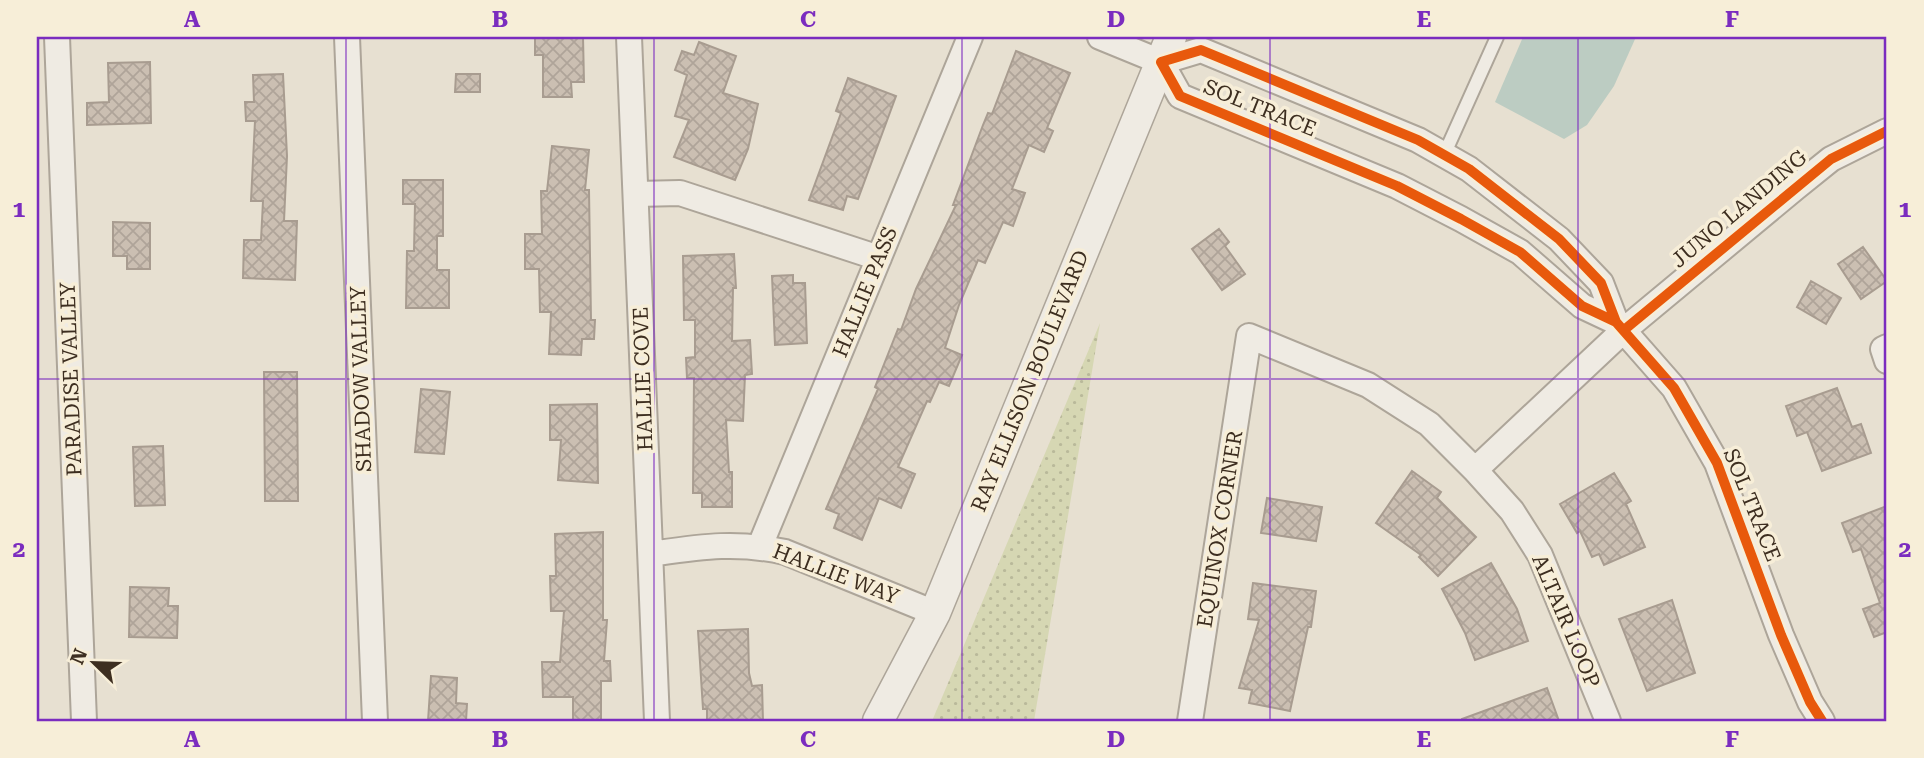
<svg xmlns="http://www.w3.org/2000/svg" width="1924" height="758" font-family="'Roboto Serif',serif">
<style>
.green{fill:url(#green-dots)}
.water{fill:#bcccc2}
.building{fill:url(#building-cross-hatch);stroke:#a89c90;stroke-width:2}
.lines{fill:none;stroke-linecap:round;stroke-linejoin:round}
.service-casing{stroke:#ada599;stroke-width:16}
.minor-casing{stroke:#ada599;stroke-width:28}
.tertiary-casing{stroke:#ada599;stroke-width:33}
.service{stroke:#efebe3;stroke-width:12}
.minor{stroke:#efebe3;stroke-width:24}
.tertiary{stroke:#efebe3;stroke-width:30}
.cycleway-casing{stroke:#f7eed8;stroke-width:15}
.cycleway{stroke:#e8590c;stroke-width:10}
.grid{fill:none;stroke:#7b2cbf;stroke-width:2;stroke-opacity:0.55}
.labels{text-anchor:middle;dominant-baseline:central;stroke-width:7;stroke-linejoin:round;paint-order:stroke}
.street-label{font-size:21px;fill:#3d2e20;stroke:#f7eed8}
.neatline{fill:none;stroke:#7b2cbf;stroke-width:2.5}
.grid-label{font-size:23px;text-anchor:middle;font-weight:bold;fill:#7b2cbf}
</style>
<defs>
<pattern id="green-dots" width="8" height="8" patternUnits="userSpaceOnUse" patternTransform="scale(1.75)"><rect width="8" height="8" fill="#d6d7b3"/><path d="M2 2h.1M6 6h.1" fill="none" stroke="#b9b99a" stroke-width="1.8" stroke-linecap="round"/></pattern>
<pattern id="building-cross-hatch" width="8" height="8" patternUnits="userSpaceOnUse" patternTransform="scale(1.75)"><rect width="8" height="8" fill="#cbbfb2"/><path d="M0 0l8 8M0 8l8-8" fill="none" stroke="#afa499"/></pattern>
</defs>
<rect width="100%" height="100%" fill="#e7e0d1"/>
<path class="green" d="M 1100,323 L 1034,721 L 932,721 Z"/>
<path class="water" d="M 1523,37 L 1636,37 L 1614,86 L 1587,125 L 1564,139 L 1495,102 Z"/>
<path class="building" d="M 535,37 L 583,37 L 584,82 L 571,82 L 572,97 L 543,97 L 543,55 L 535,55 Z
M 699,42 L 736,56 L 723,93 L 758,104 L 748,149 L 735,180 L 674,157 L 689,120 L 675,116 L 687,75 L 675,70 L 682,51 L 694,55 Z
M 1016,51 L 1070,73 L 1047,128 L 1053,131 L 1044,152 L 1029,145 L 1012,189 L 1025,193 L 1013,226 L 1003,222 L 985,263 L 978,260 L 959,305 L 945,348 L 962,355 L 949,386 L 939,382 L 930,402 L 927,401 L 898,467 L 915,474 L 901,508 L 879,498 L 862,540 L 834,528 L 839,514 L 826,509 L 878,389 L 875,387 L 898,329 L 901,330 L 916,289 L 956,205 L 953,205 L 983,125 L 988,113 L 992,114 Z
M 150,62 L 151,123 L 87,125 L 87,103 L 109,102 L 108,63 Z
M 283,74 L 287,156 L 284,221 L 297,221 L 295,280 L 243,278 L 244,240 L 261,240 L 263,201 L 251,201 L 255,121 L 246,121 L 245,102 L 254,102 L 253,75 Z
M 456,74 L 480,74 L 480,92 L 455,92 Z
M 848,78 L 896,96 L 858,199 L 847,196 L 843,210 L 809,200 L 841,113 L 836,111 Z
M 552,146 L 589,150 L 585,190 L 589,190 L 591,320 L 595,320 L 594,339 L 582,339 L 581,355 L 549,354 L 551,312 L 540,312 L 539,269 L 525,269 L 525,234 L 542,234 L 541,191 L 547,191 Z
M 403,180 L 443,180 L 443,236 L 437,236 L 437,270 L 449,270 L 449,308 L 406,308 L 407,251 L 414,251 L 415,204 L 403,204 Z
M 113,222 L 150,223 L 150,269 L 127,269 L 127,256 L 113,256 Z
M 1219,229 L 1229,242 L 1225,246 L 1245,274 L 1222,290 L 1192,249 Z
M 1863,247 L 1887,281 L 1861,299 L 1838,264 Z
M 734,254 L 736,288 L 733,288 L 732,341 L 750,340 L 752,374 L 745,375 L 743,421 L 726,420 L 729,472 L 732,472 L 732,507 L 702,507 L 702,493 L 693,493 L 694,378 L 687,378 L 686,358 L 695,357 L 695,320 L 684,320 L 683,256 Z
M 793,275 L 793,283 L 805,283 L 807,343 L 775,345 L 772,276 Z
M 1811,281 L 1841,298 L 1826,324 L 1797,307 Z
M 264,372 L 297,372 L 298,501 L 265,501 Z
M 1837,388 L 1852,427 L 1861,424 L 1871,453 L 1822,471 L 1807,432 L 1797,436 L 1786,406 Z
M 421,389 L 450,392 L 444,454 L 415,452 Z
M 597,404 L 598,483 L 558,480 L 561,440 L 550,440 L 550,405 Z
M 163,446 L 165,505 L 135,506 L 133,447 Z
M 1412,471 L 1441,492 L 1437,498 L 1476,537 L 1438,576 L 1419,557 L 1421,555 L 1376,523 Z
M 1614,473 L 1631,501 L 1626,504 L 1645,547 L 1604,565 L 1599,554 L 1592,557 L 1580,531 L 1577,533 L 1560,504 Z
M 1267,498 L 1322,507 L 1316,541 L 1261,533 Z
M 1887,506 L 1887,632 L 1874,637 L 1863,609 L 1880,603 L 1861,549 L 1853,552 L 1842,523 Z
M 603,532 L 603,620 L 607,620 L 604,661 L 610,661 L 611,681 L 601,681 L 601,721 L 573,721 L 573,697 L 543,697 L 542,662 L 560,662 L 564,611 L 551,611 L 550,576 L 556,576 L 555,534 Z
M 1491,563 L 1517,609 L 1528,641 L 1475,660 L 1465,633 L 1442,589 Z
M 1253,583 L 1316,591 L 1311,627 L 1308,627 L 1290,711 L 1249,703 L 1252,690 L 1239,688 L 1259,620 L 1248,619 Z
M 130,587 L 169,588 L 168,606 L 178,606 L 177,638 L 129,637 Z
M 1672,600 L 1695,673 L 1647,691 L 1619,619 Z
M 748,629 L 749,673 L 752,686 L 762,685 L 763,721 L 707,721 L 707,709 L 703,709 L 698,631 Z
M 431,676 L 457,678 L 456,703 L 467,704 L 466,721 L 428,721 Z
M 1547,688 L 1559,721 L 1462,721 L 1462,719 Z"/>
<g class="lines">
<defs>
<path id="service" d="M 1444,155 L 1497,37"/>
<path id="minor" d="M 57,37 L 84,721
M 347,37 L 375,721
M 629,37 L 657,721
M 1100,37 L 1161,62
M 636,194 L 680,193 L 879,258
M 1616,322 L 1601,283 L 1559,239 L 1469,169 L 1418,140 L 1201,50 L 1161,62 L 1180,96 L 1397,186 L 1461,219 L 1520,252 L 1582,306 L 1616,322 L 1674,388 L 1717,463 L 1781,635 L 1810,702 L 1822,721
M 1887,347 L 1883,349 L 1887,361
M 1475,470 L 1624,330 L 1795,188 L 1831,159 L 1887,131
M 760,546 L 970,37
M 651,554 C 700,547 735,541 785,552 L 935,613
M 1190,721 L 1249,336 L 1368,385 L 1429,424 L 1475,470 L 1512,511 L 1540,555 L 1608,721"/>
<path id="tertiary" d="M 878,721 L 935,613 L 1171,37"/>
</defs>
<use href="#service" class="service-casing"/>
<use href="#minor" class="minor-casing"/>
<use href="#tertiary" class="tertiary-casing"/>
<use href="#service" class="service"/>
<use href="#minor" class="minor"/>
<use href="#tertiary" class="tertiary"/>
<defs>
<path id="cycleway" d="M 1616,322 L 1601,283 L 1559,239 L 1469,169 L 1418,140 L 1201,50 L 1161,62 L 1180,96 L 1397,186 L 1461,219 L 1520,252 L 1582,306 L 1616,322 L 1674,388 L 1717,463 L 1781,635 L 1810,702 L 1822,721
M 1624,330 L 1831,159 L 1887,131"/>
</defs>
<use href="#cycleway" class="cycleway-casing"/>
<use href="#cycleway" class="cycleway"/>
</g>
<path class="grid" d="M 346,37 L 346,721M 654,37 L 654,721M 962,37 L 962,721M 1270,37 L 1270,721M 1578,37 L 1578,721M 37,379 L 1887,379"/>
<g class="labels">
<g class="street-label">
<text transform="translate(1260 108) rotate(22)">SOL TRACE</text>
<text transform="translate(1739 209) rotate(-40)">JUNO LANDING</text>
<text transform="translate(865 292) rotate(-68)">HALLIE PASS</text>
<text transform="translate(71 379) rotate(-92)">PARADISE VALLEY</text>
<text transform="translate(361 379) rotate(-92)">SHADOW VALLEY</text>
<text transform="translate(643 379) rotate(-92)">HALLIE COVE</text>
<text transform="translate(1030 381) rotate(-68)">RAY ELLISON BOULEVARD</text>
<text transform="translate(1752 505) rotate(68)">SOL TRACE</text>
<text transform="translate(1220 529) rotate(-81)">EQUINOX CORNER</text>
<text transform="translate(836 574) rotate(21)">HALLIE WAY</text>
<text transform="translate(1566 621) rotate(67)">ALTAIR LOOP</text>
</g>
</g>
<rect width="1924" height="758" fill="none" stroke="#f7eed8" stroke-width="77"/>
<g transform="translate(94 663) rotate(293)" stroke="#f7eed8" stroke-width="5" paint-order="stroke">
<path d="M0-5L12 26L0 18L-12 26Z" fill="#3d2e20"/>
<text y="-10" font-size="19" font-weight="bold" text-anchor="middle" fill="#3d2e20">N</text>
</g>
<rect x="38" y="38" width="1847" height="682" class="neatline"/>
<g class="grid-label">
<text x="192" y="27">A</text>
<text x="500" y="27">B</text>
<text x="808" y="27">C</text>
<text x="1116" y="27">D</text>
<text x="1424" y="27">E</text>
<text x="1732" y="27">F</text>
<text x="19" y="217">1</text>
<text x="1905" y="217">1</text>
<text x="19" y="557">2</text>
<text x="1905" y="557">2</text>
<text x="192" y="747">A</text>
<text x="500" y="747">B</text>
<text x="808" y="747">C</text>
<text x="1116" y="747">D</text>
<text x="1424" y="747">E</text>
<text x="1732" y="747">F</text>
</g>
</svg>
